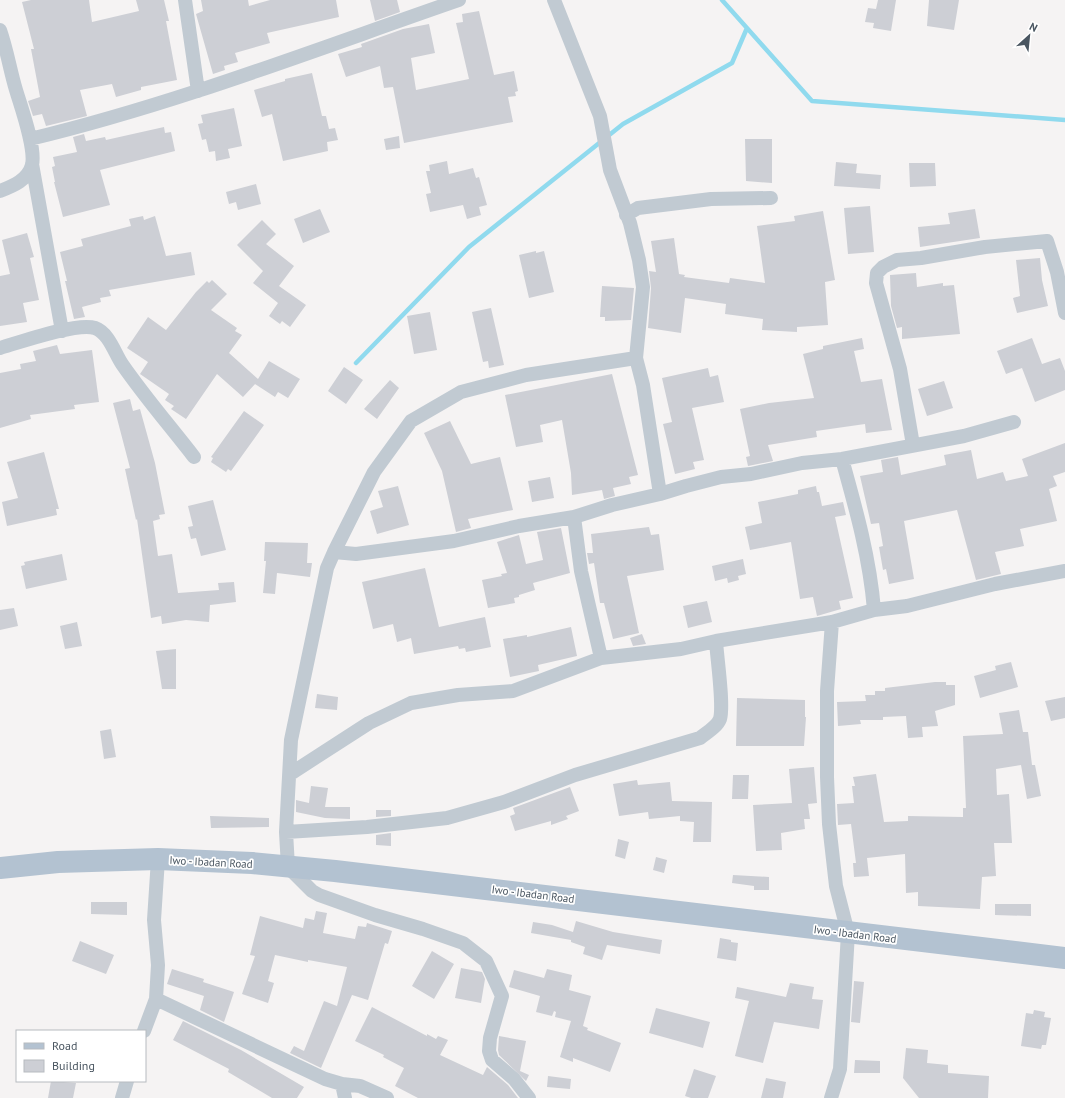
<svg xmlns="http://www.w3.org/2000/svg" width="1065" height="1098" font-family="'PT Sans',sans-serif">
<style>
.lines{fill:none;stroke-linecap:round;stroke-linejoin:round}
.stream{stroke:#90daee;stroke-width:4.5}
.building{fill:#cdcfd5}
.minor{stroke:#c1cad2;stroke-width:14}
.primary{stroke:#b3c2d1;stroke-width:22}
.labels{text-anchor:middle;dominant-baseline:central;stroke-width:3.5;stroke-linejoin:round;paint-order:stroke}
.street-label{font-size:11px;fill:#4a5661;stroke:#fff}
</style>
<rect width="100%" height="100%" fill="#f5f3f3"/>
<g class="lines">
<path class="stream" d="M 722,0 L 812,101 L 1065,120
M 356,363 L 469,247 L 623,124 L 732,63 L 747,28"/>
</g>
<path class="building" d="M 31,0 L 89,0 L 92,22 L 139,11 L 136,0 L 164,0 L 169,21 L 166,21 L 177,80 L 141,87 L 141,90 L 116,97 L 112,84 L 80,90 L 87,116 L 46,126 L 42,114 L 33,116 L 28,101 L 40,97 L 31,49 L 34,49 L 22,2 Z
M 201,0 L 248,0 L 249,6 L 270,0 L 336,0 L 339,17 L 267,33 L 270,43 L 235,53 L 238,62 L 224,66 L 225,70 L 213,74 L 196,14 L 203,11 Z
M 370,0 L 397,0 L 400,12 L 375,21 Z
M 878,0 L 896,0 L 891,31 L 873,28 L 874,23 L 865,22 L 868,8 L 876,9 Z
M 929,0 L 959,0 L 954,30 L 927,26 Z
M 479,11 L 494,75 L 514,71 L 518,91 L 515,92 L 516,96 L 508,97 L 513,122 L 404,143 L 393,87 L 384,88 L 380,66 L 346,77 L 338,54 L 362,47 L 361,44 L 403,29 L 429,24 L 435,53 L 411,58 L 416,90 L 469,79 L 456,23 L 463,22 L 462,14 Z
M 312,73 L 322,116 L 326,116 L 329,129 L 335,128 L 338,140 L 327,142 L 328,151 L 283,161 L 272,114 L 262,117 L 254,90 L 285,81 L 285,79 Z
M 234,108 L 242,146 L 228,149 L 230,158 L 216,161 L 215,151 L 209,152 L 206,139 L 202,140 L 198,124 L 203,123 L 201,115 Z
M 164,127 L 165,133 L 171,132 L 175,151 L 100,170 L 110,205 L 63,217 L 54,182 L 55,182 L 52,167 L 55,166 L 53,157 L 77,152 L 73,137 L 84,134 L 86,141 L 105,137 L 106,140 Z
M 399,136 L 400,148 L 386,150 L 384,139 Z
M 745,139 L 772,139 L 772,183 L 746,181 Z
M 447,161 L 449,174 L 473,168 L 476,178 L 479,177 L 487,205 L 479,207 L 481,215 L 467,219 L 463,205 L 430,212 L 426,194 L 431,193 L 426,171 L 430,171 L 429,165 Z
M 836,162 L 857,164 L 856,173 L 881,175 L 880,189 L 834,186 Z
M 909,163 L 935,163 L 936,186 L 910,187 Z
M 256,184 L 261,204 L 238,210 L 236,202 L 229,204 L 226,192 Z
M 870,206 L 874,252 L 848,254 L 844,208 Z
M 320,209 L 330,232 L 303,243 L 294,219 Z
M 975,209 L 980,238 L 920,247 L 918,227 L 950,224 L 948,213 Z
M 823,211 L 835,280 L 825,282 L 828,325 L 797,327 L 797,332 L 762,330 L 763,319 L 725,314 L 726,304 L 685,298 L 681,333 L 648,328 L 651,288 L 649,271 L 656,272 L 651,241 L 674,238 L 679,274 L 685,275 L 684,277 L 729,283 L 730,278 L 765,283 L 757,226 L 795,221 L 794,216 Z
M 143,216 L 144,220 L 155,216 L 166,256 L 191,252 L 195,275 L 109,290 L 111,296 L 100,298 L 101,302 L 82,307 L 85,317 L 74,319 L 65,281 L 67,281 L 60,252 L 83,246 L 81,239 L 131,226 L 129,219 Z
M 262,220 L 276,234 L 266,244 L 294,266 L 279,286 L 306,305 L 290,327 L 282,321 L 280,324 L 269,316 L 278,303 L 253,283 L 263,271 L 237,245 Z
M 27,233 L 34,257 L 30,258 L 39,300 L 23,303 L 27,322 L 0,326 L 0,276 L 10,274 L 2,240 Z
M 536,251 L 536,253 L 544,251 L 554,292 L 529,298 L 519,255 Z
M 1040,258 L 1042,280 L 1048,306 L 1017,313 L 1013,298 L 1020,296 L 1016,260 Z
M 916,273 L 917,287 L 943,283 L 943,286 L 954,285 L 960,334 L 902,339 L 902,327 L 897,328 L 891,306 L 890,275 Z
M 212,280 L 227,294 L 211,310 L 237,328 L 235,331 L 242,335 L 229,353 L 258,379 L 269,361 L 300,379 L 288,398 L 278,392 L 275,397 L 255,384 L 256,383 L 243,397 L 217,374 L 186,419 L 171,409 L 174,406 L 165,400 L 169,394 L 140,374 L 148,362 L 127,348 L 148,317 L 166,330 L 196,292 L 207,281 L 209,283 Z
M 602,286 L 634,288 L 631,320 L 605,321 L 605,317 L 600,317 Z
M 491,308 L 504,365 L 489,368 L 488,361 L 483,362 L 472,312 Z
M 430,312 L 437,350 L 414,354 L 407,316 Z
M 862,338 L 864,349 L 854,351 L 861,382 L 882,379 L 892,430 L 866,433 L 865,424 L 816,431 L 817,437 L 768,445 L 773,461 L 748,466 L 746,457 L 750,456 L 740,409 L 769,403 L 814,398 L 803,354 L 823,349 L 823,346 Z
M 1032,338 L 1042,364 L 1060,358 L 1065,371 L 1065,390 L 1035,402 L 1022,368 L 1006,374 L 997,351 Z
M 57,345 L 60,354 L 92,350 L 99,402 L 74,405 L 75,409 L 30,415 L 31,419 L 0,428 L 0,373 L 21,369 L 20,364 L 36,361 L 33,351 Z
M 344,367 L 363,380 L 346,404 L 328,391 Z
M 708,368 L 710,377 L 718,375 L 724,402 L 692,408 L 704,460 L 693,462 L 695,469 L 675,474 L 663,424 L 672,422 L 662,378 Z
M 612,374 L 638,475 L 629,477 L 631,484 L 613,488 L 615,496 L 604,499 L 602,490 L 572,495 L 571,473 L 562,420 L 540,425 L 543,442 L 516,447 L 505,395 Z
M 390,380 L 399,388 L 377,419 L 364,409 Z
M 944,381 L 953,408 L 927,416 L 918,389 Z
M 130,399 L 133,411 L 140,409 L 155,463 L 165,514 L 159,515 L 160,519 L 153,521 L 158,556 L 172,554 L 178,593 L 219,590 L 218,583 L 234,582 L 236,602 L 210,605 L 209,622 L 186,620 L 162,624 L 161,616 L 151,618 L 137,519 L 136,520 L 125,469 L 130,468 L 113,403 Z
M 244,411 L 264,425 L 231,471 L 228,469 L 226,472 L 211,462 L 213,458 L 211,457 Z
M 450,421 L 471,464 L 500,457 L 513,510 L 468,519 L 471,528 L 456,532 L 442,471 L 424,433 Z
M 1065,443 L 1065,472 L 1053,476 L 1057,486 L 1049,489 L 1057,521 L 1020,529 L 1024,546 L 995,552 L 1001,574 L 976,580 L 957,510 L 904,521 L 914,579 L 889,584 L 886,569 L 883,570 L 879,547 L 883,546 L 879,523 L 871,524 L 860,476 L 883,472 L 881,460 L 898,457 L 901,475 L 946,465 L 944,455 L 971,450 L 977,479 L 1003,472 L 1006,481 L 1028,476 L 1022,459 Z
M 44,452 L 59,509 L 56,509 L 57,515 L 7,526 L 2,502 L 18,498 L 7,462 Z
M 550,477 L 554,498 L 532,502 L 528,481 Z
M 398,486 L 409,525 L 377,534 L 370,511 L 383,507 L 378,491 Z
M 816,486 L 817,492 L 819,492 L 822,506 L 843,502 L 846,515 L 835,517 L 853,598 L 839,601 L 841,609 L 817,616 L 813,597 L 800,599 L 791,542 L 750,550 L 745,527 L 762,523 L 758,502 L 798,494 L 798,490 Z
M 213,500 L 226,550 L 201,556 L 196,538 L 191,539 L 188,527 L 193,526 L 188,506 Z
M 649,527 L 651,535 L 659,534 L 664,570 L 627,576 L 639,633 L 613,639 L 604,603 L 600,603 L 594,563 L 589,564 L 587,553 L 593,553 L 591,534 Z
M 561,528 L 570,573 L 533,583 L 535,590 L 519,595 L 519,597 L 514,598 L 515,603 L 488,608 L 482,580 L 502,576 L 501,574 L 507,573 L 497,542 L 519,535 L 526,564 L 543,560 L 537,532 Z
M 265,542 L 308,543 L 307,563 L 312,563 L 310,577 L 277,573 L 275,594 L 263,593 L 266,561 L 264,561 Z
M 62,554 L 67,580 L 26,589 L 21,566 L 25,565 L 24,562 Z
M 743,559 L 746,574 L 738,576 L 739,580 L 728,583 L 727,578 L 715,581 L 712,566 Z
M 425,568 L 439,627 L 485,617 L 491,647 L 466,652 L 465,648 L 459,649 L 458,646 L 414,654 L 411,638 L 397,642 L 393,624 L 373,629 L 362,582 Z
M 707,601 L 712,622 L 688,628 L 683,606 Z
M 14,608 L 18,626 L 0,630 L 0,610 Z
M 77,622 L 82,646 L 65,649 L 60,626 Z
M 571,627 L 577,656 L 538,665 L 539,671 L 510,677 L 503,639 L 527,635 L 527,637 Z
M 642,634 L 646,644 L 633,646 L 630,638 Z
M 176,649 L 176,689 L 162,689 L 156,651 Z
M 1011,662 L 1018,687 L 980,698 L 974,676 L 996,670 L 995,666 Z
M 935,682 L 946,682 L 946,685 L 955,685 L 955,705 L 935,711 L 938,726 L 922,727 L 923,737 L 908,738 L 906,716 L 883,717 L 883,720 L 860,720 L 861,724 L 838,726 L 837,702 L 866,701 L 865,695 L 875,695 L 875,691 L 885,691 L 885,688 Z
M 317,694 L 338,697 L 337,710 L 315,708 Z
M 1065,697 L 1065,718 L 1051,721 L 1045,701 Z
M 737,698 L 805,700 L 805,717 L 806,717 L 804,746 L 736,746 Z
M 1019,710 L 1023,732 L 1028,732 L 1032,765 L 1035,765 L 1041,796 L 1027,799 L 1021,765 L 996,769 L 997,795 L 1009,794 L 1012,843 L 994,843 L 996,876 L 982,877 L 980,909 L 918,906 L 918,892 L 906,893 L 905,854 L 867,858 L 869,876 L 854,877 L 853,863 L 856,863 L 851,824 L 838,825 L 837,804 L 854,803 L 852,786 L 855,786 L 853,777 L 876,774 L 884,822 L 908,821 L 908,816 L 963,817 L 963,808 L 966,808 L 963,736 L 1003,734 L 999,713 Z
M 111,729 L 116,757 L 104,759 L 100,731 Z
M 814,767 L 817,803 L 808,804 L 810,819 L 804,819 L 805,829 L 781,833 L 782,850 L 756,851 L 753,805 L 792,803 L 789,769 Z
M 733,775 L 749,775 L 748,799 L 732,799 Z
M 637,780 L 638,785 L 670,782 L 672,801 L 712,802 L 711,842 L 693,842 L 694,822 L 680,821 L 680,816 L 649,819 L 648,812 L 619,816 L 613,784 Z
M 311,786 L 328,788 L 325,807 L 350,807 L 350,819 L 325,818 L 296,812 L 296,800 L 309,803 Z
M 570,787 L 579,811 L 566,816 L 568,819 L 551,825 L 551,821 L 515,831 L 510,816 L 515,814 L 513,808 Z
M 376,810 L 391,810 L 391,816 L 376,817 Z
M 210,816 L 269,818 L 269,827 L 211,828 Z
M 391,833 L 391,846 L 376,845 L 376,835 Z
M 618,839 L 629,842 L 625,859 L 615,856 Z
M 656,857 L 667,860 L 664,873 L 653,870 Z
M 733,875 L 769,877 L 769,890 L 754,890 L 754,886 L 732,883 Z
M 91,902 L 127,902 L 127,915 L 91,914 Z
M 995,904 L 1031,904 L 1031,916 L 995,915 Z
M 316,911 L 327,913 L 323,933 L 355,939 L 358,926 L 366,927 L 367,923 L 392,931 L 388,944 L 385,943 L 368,1000 L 352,995 L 321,1068 L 290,1053 L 294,1046 L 304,1051 L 324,1001 L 337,1006 L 347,967 L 308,960 L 308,962 L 275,955 L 268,981 L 274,983 L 268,1003 L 242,994 L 255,956 L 250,955 L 260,916 L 303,928 L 305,918 L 314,920 Z
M 576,921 L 613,932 L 662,940 L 660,954 L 607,945 L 602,960 L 583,954 L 585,947 L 571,942 L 571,940 L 531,933 L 533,922 L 552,925 L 573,932 Z
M 720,938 L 731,940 L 731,942 L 738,943 L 736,961 L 717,958 Z
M 80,941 L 114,955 L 106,974 L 72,961 Z
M 432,951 L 454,964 L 434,999 L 412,986 Z
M 461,968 L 482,972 L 485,979 L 481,1003 L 455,998 Z
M 172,969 L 204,979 L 203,982 L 234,992 L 224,1022 L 200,1010 L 204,996 L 167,984 Z
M 547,969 L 572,975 L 569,990 L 591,996 L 583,1026 L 588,1028 L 587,1030 L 621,1043 L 610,1072 L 573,1058 L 573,1062 L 560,1057 L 571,1021 L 555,1017 L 556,1012 L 554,1011 L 552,1016 L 536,1012 L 540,996 L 509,987 L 514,970 L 544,978 Z
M 854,981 L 864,982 L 860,1023 L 851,1022 Z
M 790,983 L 814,987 L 812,999 L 823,1000 L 819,1029 L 774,1022 L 763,1063 L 735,1056 L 749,1001 L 735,998 L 737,987 L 786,997 Z
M 372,1007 L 427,1036 L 427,1034 L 436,1039 L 438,1036 L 448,1040 L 440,1055 L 483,1075 L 487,1067 L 508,1085 L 518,1098 L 418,1098 L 395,1086 L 404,1068 L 383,1057 L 384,1055 L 355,1041 Z
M 656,1008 L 710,1022 L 703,1048 L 649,1033 Z
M 1034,1010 L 1045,1012 L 1044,1017 L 1051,1018 L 1046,1045 L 1042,1045 L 1041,1049 L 1021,1046 L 1026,1013 L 1033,1014 Z
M 183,1021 L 241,1050 L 304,1087 L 297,1098 L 272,1098 L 228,1072 L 229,1069 L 173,1040 Z
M 499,1036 L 526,1041 L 520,1071 L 529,1075 L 526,1081 L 499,1055 L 498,1050 Z
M 906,1048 L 928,1050 L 927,1063 L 948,1065 L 948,1073 L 989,1076 L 988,1098 L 919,1098 L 903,1078 Z
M 855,1060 L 880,1061 L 880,1073 L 854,1073 Z
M 694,1069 L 716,1076 L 708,1098 L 691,1098 L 685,1096 Z
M 548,1076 L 571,1079 L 570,1089 L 547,1087 Z
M 766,1078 L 786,1082 L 783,1098 L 761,1098 Z
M 51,1081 L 76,1083 L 73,1098 L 48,1098 Z"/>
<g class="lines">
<path class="minor" d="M 185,0 L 198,91
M 554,0 L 600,116 L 610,170 L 630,223 L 639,260 L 643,287 L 636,358 L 643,385 L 660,494
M 0,30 C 7,50 10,70 16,90 C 21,107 36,148 32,165 C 28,180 13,186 0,191
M 30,139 C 176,104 317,49 459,0
M 32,164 L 62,331
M 626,215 L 638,208 L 711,199 L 771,198
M 0,348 C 20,342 77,322 95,328 C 109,333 115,354 122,364 C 144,396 170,426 194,457
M 913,445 L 900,369 L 876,283 L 877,273 L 883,267 L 897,260 L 921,258 L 985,247 L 1047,241 L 1057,272 L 1065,313
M 842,459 C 856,509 870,559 874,610
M 574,517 L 581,571 L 601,658
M 334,552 L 374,472 L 411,421 L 461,392 L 526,375 L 636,358
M 290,774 L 369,723 L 411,703 L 458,695 L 513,691 L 601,658 L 681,649 L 716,641 L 832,622 L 874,610 L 907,606 L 995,584 L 1065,571
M 286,832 L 367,827 L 447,818 L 504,802 L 575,775 L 700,738 C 706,733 717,727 720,719 C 724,705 717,658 716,641
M 156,999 L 325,1079 L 342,1084 L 360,1086 L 387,1098
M 144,1031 L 156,999 L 158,965 L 154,920 L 158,859
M 342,1084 L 345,1098
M 122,1098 L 127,1081
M 529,1098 L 514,1079 L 492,1060 L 489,1051 L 490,1038 L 502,996 L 486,961 L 463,943 L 423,929 L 375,915 L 319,895 L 312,891 L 288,867 L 286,832 L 291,740 L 327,568 L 334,552 L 356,554 L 454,541 L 519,526 L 574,517 L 612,505 L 660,494 L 686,486 L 721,477 L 751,474 L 802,463 L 842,459 L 964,436 L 1014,422
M 831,1098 L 840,1069 L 848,933 L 836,886 L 829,824 L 827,777 L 827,691 L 832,622"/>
<path class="primary" d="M 0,868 L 58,862 L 158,859 L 252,863 L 335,871 L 1065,958"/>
</g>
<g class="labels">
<g class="street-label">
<text transform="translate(211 862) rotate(3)">Iwo - Ibadan Road</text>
<text transform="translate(533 894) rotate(7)">Iwo - Ibadan Road</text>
<text transform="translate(855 934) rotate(7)">Iwo - Ibadan Road</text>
</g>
</g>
<rect x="16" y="1030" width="130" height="52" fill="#ffffff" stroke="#b7bbc0"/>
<rect x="24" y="1043" width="20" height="6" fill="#b3c2d1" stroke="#b7bbc0"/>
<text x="52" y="1050" font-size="12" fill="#4a5661">Road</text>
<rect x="24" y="1060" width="20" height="12" fill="#cdcfd5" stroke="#b7bbc0"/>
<text x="52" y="1070" font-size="12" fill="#4a5661">Building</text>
<g transform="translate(1029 36) rotate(27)" stroke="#ffffff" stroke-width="3" paint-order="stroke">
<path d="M0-3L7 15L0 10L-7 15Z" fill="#4a5661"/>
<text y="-6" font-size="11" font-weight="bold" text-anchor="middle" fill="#4a5661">N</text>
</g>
</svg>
